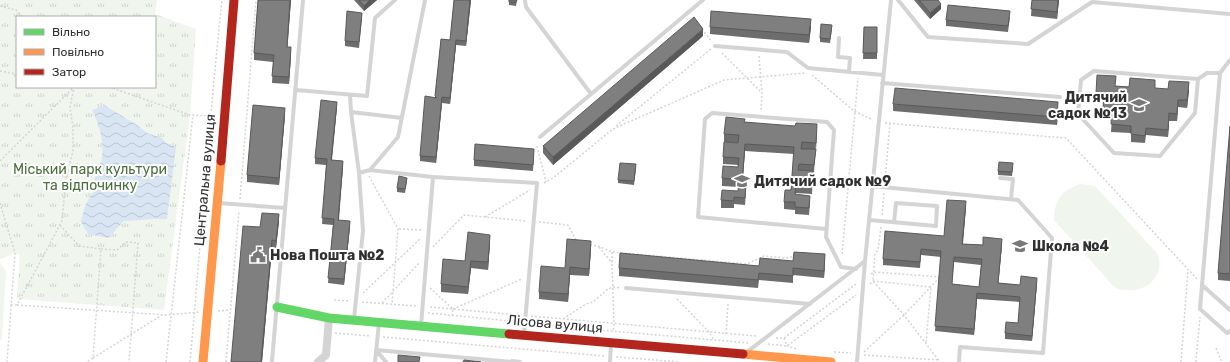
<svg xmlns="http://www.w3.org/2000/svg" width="1230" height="362" font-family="Rubik,sans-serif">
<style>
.grass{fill:url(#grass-tufts);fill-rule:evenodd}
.pitch{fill:#f0f6ed}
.water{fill:url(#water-waves)}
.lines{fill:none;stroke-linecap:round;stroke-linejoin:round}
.path{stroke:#d4d4d4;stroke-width:1.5;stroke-dasharray:2 2;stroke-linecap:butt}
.lane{stroke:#d4d4d4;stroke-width:4}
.street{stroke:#d4d4d4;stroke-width:8}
.fast{stroke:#63d668;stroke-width:9}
.slow{stroke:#ff974d;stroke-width:9}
.jam{stroke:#b3261e;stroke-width:9}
.wall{fill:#6d6d6d;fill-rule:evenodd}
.shaded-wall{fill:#595959}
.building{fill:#7f7f7f;stroke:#595959;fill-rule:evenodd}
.labels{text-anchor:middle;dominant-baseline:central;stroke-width:4;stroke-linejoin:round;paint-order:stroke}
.poi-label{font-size:14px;font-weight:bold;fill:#303030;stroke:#fff;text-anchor:start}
.park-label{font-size:14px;fill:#4b6f3b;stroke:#fff}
.street-label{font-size:14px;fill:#303030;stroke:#fff}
</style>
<defs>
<pattern id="grass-tufts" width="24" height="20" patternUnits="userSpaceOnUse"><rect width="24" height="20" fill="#f0f6ed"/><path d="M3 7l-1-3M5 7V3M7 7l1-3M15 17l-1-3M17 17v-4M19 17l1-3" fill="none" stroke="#ced3cc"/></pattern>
<pattern id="water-waves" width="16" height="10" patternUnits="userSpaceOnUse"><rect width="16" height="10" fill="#d9e5f3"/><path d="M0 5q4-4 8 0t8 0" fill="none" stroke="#bbc5d1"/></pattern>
</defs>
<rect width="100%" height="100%" fill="#fff"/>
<path class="grass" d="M 0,0 L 157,0 L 155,14 L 196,29 L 190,115 L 164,310 L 17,299 L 20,254 L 15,253 L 1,259 L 0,258 ZM 17,17 L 155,17 L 155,87 L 17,87 Z"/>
<path class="pitch" d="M 1081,184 L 1095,186 L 1157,253 C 1166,273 1149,292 1128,290 C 1124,290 1119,290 1116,288 C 1110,284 1104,275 1099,270 C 1084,253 1069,237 1054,220 C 1054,200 1062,189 1081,184 Z
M 0,263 L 6,271 L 2,339 L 0,341 Z"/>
<path class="water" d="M 104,105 L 137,125 L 147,133 L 162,138 L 166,143 L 176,147 L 167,219 L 156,219 L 124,221 L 108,238 L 88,234 L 81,222 C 84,209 86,199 96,190 L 94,179 C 108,158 103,131 92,110 Z"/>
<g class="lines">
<path class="path" d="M 0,6 L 16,10 L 23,17
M 702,29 L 712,42
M 722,53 L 762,93
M 759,56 L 762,93 L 761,112
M 0,71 L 17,74
M 812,75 L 854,111 L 873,120
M 109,87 L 190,115 L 215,116
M 885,123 L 1066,138 L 1197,279
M 616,126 L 711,49
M 613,129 L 724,80 L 805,73
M 537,146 L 546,182
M 0,161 L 74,87
M 369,176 L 398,229 L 392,304
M 885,181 L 890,123
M 544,183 L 553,178 L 613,129
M 240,199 L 256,0
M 0,203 L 15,253 L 7,362
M 882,215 L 884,193
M 485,217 L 530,190
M 539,222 L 568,225 L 577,242
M 60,225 L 79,246 L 101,249 L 93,358 L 86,362
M 881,227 L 878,250 L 875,254 L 873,281 L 904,315 L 940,362
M 399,229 L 423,230
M 590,245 L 598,246 L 612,252 L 747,264 L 764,256 L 786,258 L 796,256
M 433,247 L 464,215 L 527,221
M 599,247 L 612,263
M 101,249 L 117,250 L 126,242 L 138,243 L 129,362
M 612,252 L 612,263 L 614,324 L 613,331
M 842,254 L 858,78
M 871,274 L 874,272 L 940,277
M 870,284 L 873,281 L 931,287 L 926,343
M 430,288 L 453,309 L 452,315
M 363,293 L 421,238
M 677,299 L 709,332 L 714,340
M 334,300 L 350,301
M 362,302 L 416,306
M 382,303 L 420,262
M 11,305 L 17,305 L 62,221 L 66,178 L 73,151 L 73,128 L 70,107 L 74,87
M 17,305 L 166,315 L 199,312
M 430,307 L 519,315
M 453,309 L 522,279
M 218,311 L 230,310
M 428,313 L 520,322
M 531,316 L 756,336
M 563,319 L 586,304 L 593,302 L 608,289 L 613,287 L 621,288
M 531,324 L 749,343
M 335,333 L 371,336
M 726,334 L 728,304
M 383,337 L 605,356
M 776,338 L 784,338 L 856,284
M 784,338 L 787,346 L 797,349
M 768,344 L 787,346 L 856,295
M 1216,348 L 1222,362
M 834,352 L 851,353
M 864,352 L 904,315 L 940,277
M 864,355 L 938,360
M 616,357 L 680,362
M 93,358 L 162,315
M 166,362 L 193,115
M 190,362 C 201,241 209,121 222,0
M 226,362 L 239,211
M 1181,362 L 1188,270
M 1196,362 L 1200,317"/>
<path class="lane" d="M 525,0 L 526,7 L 591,94
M 898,0 L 928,37 L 1028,44 L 1092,2 L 1230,14
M 839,38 L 838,57 L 850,58 L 849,72
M 715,46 L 787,52 L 808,68 L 883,75
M 1230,60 L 1220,73 L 1200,309 L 1227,333 L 1230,331
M 1198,79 L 1195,113 L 1160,156 L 1114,153 L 1078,114 L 1081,80 L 1094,71 L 1198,79 L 1207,73 L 1220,73
M 882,83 L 1060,97
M 296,90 L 367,96 L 375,18 L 395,0
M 350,95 L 351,112 L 359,173
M 351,112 L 402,118
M 540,137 L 703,0
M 370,170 L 398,137 L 425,0
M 1000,178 L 1013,179 L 1011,199
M 872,186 L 1018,200 L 1052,238 L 1043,353 L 960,347 L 959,362
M 218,203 L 285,208
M 869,220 L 936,226 L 937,206 L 896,203 L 894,222
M 826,229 L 698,217 L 705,119 L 712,113 L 827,122 L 834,130 L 826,237 L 841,267 L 856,269
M 1202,285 L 1230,310
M 626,288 L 810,304
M 354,319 L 363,231 L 359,173 L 370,170 L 433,177
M 421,326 L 433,177 L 537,183 L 524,334
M 747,352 L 865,261
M 272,361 L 303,0
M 512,361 L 520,362
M 375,362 L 379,323
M 386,362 L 376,350 L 512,362
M 610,362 L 611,344
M 857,362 L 865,261 L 891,0"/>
<path class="street" d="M 318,362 L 326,355 L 329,318"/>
<path class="fast" d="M 277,307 L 329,318 L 509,334"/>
<path class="slow" d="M 743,354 L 831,362
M 203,362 L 221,161"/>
<path class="jam" d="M 221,161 L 234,0
M 509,334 L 743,354"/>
</g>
<path class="wall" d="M 258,0 L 291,0 L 287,47 L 291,55 L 289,84 L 272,83 L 273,62 L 254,60 L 254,53 Z
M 354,0 L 377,0 L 364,11 Z
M 454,0 L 471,0 L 466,46 L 456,45 L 450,104 L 442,103 L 436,163 L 420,161 L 420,156 L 435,97 L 441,39 L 450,40 Z
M 509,0 L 517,0 L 516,6 L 509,5 Z
M 914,0 L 938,0 L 941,9 L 930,19 Z
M 1032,0 L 1059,0 L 1057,19 L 1031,16 Z
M 1010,17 L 1008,32 L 946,26 L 946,20 Z
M 362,18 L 359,48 L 345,46 L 345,41 Z
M 710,27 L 811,27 L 809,43 L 710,34 Z
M 864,27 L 877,27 L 877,59 L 863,59 Z
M 832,29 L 830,43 L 820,42 L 820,38 Z
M 703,36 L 553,165 L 543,153 L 543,146 Z
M 1116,86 L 1168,89 L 1189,90 L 1187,108 L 1178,107 L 1177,121 L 1169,121 L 1168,137 L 1146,135 L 1145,143 L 1131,142 L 1131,133 L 1111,132 L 1112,117 L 1103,116 L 1104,101 L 1096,100 L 1096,93 Z
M 893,104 L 1058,110 L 1057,125 L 893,111 Z
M 337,107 L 332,160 L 343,166 L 339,220 L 350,226 L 344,285 L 328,283 L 333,225 L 322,224 L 326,165 L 315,164 L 315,158 Z
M 285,115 L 279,185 L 247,182 L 247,175 Z
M 745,122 L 817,131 L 814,172 L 813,172 L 812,194 L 796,193 L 795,194 L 810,203 L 809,215 L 795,214 L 795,210 L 784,209 L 784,202 L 791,190 L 794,154 L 745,151 L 742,184 L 746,192 L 745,205 L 734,204 L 734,208 L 721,208 L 721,200 L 738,191 L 739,187 L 722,186 L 722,178 L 738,167 L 738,165 L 723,164 L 723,157 L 738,143 L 724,142 L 724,134 Z
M 1230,126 L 1230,281 L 1218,280 L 1218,273 Z
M 534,154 L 533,171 L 474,166 L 474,160 Z
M 1013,167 L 1012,176 L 998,175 L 998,171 Z
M 636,168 L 634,185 L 618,183 L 618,180 Z
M 407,181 L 405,193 L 397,192 L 397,188 Z
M 966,207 L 963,244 L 983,245 L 1002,245 L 998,283 L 1020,285 L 1037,283 L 1032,341 L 1005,339 L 1005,333 L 1018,323 L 1020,302 L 977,299 L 974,335 L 935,331 L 941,257 L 921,255 L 920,268 L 883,265 L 883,259 L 944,236 ZM 954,262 L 981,265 L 979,287 L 952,284 Z
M 279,221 L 276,248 L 272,248 L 262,362 L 231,362 L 260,227 Z
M 490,242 L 488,270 L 471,268 L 468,294 L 441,292 L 441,284 L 465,261 Z
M 591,248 L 589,276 L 570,275 L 568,302 L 539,299 L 539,292 L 565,268 Z
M 793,261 L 825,262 L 824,278 L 793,275 L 793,283 L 759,280 L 758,288 L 619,276 L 619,268 L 759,266 Z"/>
<path class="shaded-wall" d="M 290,0 L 291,0 L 287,54 L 287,47 Z
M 370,0 L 377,0 L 364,11 L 364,6 Z
M 470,0 L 471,0 L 466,46 L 466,41 Z
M 1058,0 L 1059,0 L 1057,19 L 1057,12 Z
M 941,4 L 941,9 L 930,19 L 930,13 Z
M 811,19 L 811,27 L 809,43 L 809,35 Z
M 703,29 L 703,36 L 553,165 L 553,157 Z
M 456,40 L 456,45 L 450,104 L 450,98 Z
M 291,47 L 291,55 L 289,84 L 289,77 Z
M 1189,82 L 1189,90 L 1187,108 L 1187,100 Z
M 442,97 L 442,103 L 436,163 L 436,157 Z
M 1178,100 L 1178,107 L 1177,121 L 1177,114 Z
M 337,102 L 337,107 L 331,165 L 331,160 Z
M 1058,102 L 1058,110 L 1057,125 L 1057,117 Z
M 285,108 L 285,115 L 279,185 L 279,178 Z
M 1169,113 L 1169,121 L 1168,137 L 1168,130 Z
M 817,124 L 817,131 L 816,150 L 816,143 Z
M 745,144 L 745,151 L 742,191 L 742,184 Z
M 343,161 L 343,166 L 338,225 L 338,220 Z
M 966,201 L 966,207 L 962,249 L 962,244 Z
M 279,214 L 279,221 L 276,248 L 276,241 Z
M 350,221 L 350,226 L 344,285 L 344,279 Z
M 490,235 L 490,242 L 488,270 L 488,262 Z
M 1002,239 L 1002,245 L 998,288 L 998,283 Z
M 272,240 L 272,248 L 262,362 L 261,362 Z
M 591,241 L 591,248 L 589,276 L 589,269 Z
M 825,254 L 825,262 L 824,278 L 824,271 Z
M 471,261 L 471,268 L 468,294 L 468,287 Z
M 570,267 L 570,275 L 568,302 L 568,294 Z
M 1037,278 L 1037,283 L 1032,341 L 1032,336 Z
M 977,293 L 977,299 L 974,335 L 974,329 Z"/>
<path class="building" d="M 258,0 L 290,0 L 287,47 L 291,47 L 289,77 L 272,76 L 274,55 L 254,53 Z
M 359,0 L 370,0 L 364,6 Z
M 454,0 L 470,0 L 466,41 L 456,40 L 450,98 L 442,97 L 436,157 L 420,156 L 425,96 L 437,98 L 435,96 L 441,39 L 450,40 Z
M 509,0 L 517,0 L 516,2 L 509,2 Z
M 919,0 L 938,0 L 941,4 L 930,13 Z
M 1032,0 L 1058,0 L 1057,12 L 1031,9 Z
M 948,5 L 1010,11 L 1008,26 L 946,20 Z
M 347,11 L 362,13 L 359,42 L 345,41 Z
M 711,11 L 811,19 L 809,35 L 710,27 Z
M 694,17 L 703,29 L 553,157 L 543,146 Z
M 821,24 L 832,25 L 830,39 L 820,38 Z
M 864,27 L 877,27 L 877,53 L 863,53 Z
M 1097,75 L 1116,76 L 1115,86 L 1129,87 L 1130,78 L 1155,80 L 1155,88 L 1168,89 L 1169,81 L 1189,82 L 1187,100 L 1178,100 L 1177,114 L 1169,113 L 1168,130 L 1146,128 L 1145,136 L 1131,134 L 1131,126 L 1111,124 L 1112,110 L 1103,109 L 1104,93 L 1096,93 Z
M 895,88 L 1058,102 L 1057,117 L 893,104 Z
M 321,100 L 337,102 L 331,160 L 343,161 L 338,220 L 350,221 L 344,279 L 328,278 L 334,219 L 322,218 L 327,159 L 315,158 Z
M 253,105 L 285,108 L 279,178 L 247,175 Z
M 726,117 L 745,119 L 744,122 L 795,126 L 796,123 L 817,124 L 816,143 L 802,142 L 801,149 L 816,149 L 814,165 L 799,164 L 798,170 L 813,171 L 812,187 L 796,185 L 795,194 L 810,196 L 809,208 L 795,207 L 795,202 L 784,202 L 785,190 L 791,190 L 794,147 L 745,144 L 742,184 L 746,184 L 745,198 L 734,197 L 734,201 L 721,200 L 722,190 L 738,191 L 739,180 L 722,178 L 723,166 L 738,167 L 739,158 L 723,157 L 724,142 L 738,143 L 739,135 L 724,134 Z
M 1230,126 L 1230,274 L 1218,273 Z
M 475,144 L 534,149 L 533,165 L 474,160 Z
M 999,162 L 1013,163 L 1012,172 L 998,171 Z
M 620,163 L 636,164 L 634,181 L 618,180 Z
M 399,176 L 407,178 L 405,189 L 397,188 Z
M 947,200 L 966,201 L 962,244 L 983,245 L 983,237 L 1002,239 L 998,283 L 1020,285 L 1021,276 L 1037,278 L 1032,336 L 1005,333 L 1006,322 L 1018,323 L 1020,297 L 977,293 L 974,329 L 935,326 L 941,251 L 921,249 L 920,262 L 883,259 L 885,231 L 944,236 ZM 954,257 L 982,259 L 979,287 L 952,284 Z
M 262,213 L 279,214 L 276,241 L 272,240 L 261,362 L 231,362 L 243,226 L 260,227 Z
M 468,232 L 490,235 L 488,262 L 471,261 L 468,287 L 441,284 L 443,259 L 465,261 Z
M 567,239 L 591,241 L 589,269 L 570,267 L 568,294 L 539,292 L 541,266 L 565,268 Z
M 794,252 L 825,254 L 824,271 L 793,268 L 793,276 L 759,273 L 758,280 L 619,268 L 620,253 L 759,266 L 760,258 L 793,261 Z
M 398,355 L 420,357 L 419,362 L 398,362 Z
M 464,360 L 481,362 L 463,362 Z"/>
<defs>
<symbol id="school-bare" viewBox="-9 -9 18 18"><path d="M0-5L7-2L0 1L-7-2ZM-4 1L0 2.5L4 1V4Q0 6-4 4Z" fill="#787878" stroke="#fff" stroke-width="2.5" paint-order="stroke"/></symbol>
<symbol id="civic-bare" viewBox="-9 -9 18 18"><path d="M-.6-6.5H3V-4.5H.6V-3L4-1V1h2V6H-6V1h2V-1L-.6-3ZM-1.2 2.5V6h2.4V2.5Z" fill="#787878" stroke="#fff" stroke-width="2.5" paint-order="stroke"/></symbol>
</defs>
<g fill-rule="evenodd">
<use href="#school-bare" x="1128" y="94" width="22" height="22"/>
<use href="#school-bare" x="731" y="170" width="22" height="22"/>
<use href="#school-bare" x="1009" y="235" width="22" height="22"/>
<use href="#civic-bare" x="247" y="244" width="22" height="22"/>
</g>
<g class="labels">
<g class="poi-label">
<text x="1127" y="97" text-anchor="end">Дитячий<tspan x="1127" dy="16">садок №13</tspan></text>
<text x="754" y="181">Дитячий садок №9</text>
<text x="1032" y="246">Школа №4</text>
<text x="270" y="255">Нова Пошта №2</text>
</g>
<g class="park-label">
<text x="90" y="169">Міський парк культури<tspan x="90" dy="16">та відпочинку</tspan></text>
</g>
<g class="street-label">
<text transform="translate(205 180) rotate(-85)">Центральна вулиця</text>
<text transform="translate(555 324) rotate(5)">Лісова вулиця</text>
</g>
</g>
<rect x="16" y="16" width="140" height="72" fill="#ffffff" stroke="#acacac"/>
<rect x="24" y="29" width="20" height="6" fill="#63d668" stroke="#acacac"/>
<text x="52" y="36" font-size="12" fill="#303030">Вільно</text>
<rect x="24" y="49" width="20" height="6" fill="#ff974d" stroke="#acacac"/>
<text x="52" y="56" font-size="12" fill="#303030">Повільно</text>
<rect x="24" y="69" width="20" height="6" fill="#b3261e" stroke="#acacac"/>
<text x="52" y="76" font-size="12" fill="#303030">Затор</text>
</svg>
